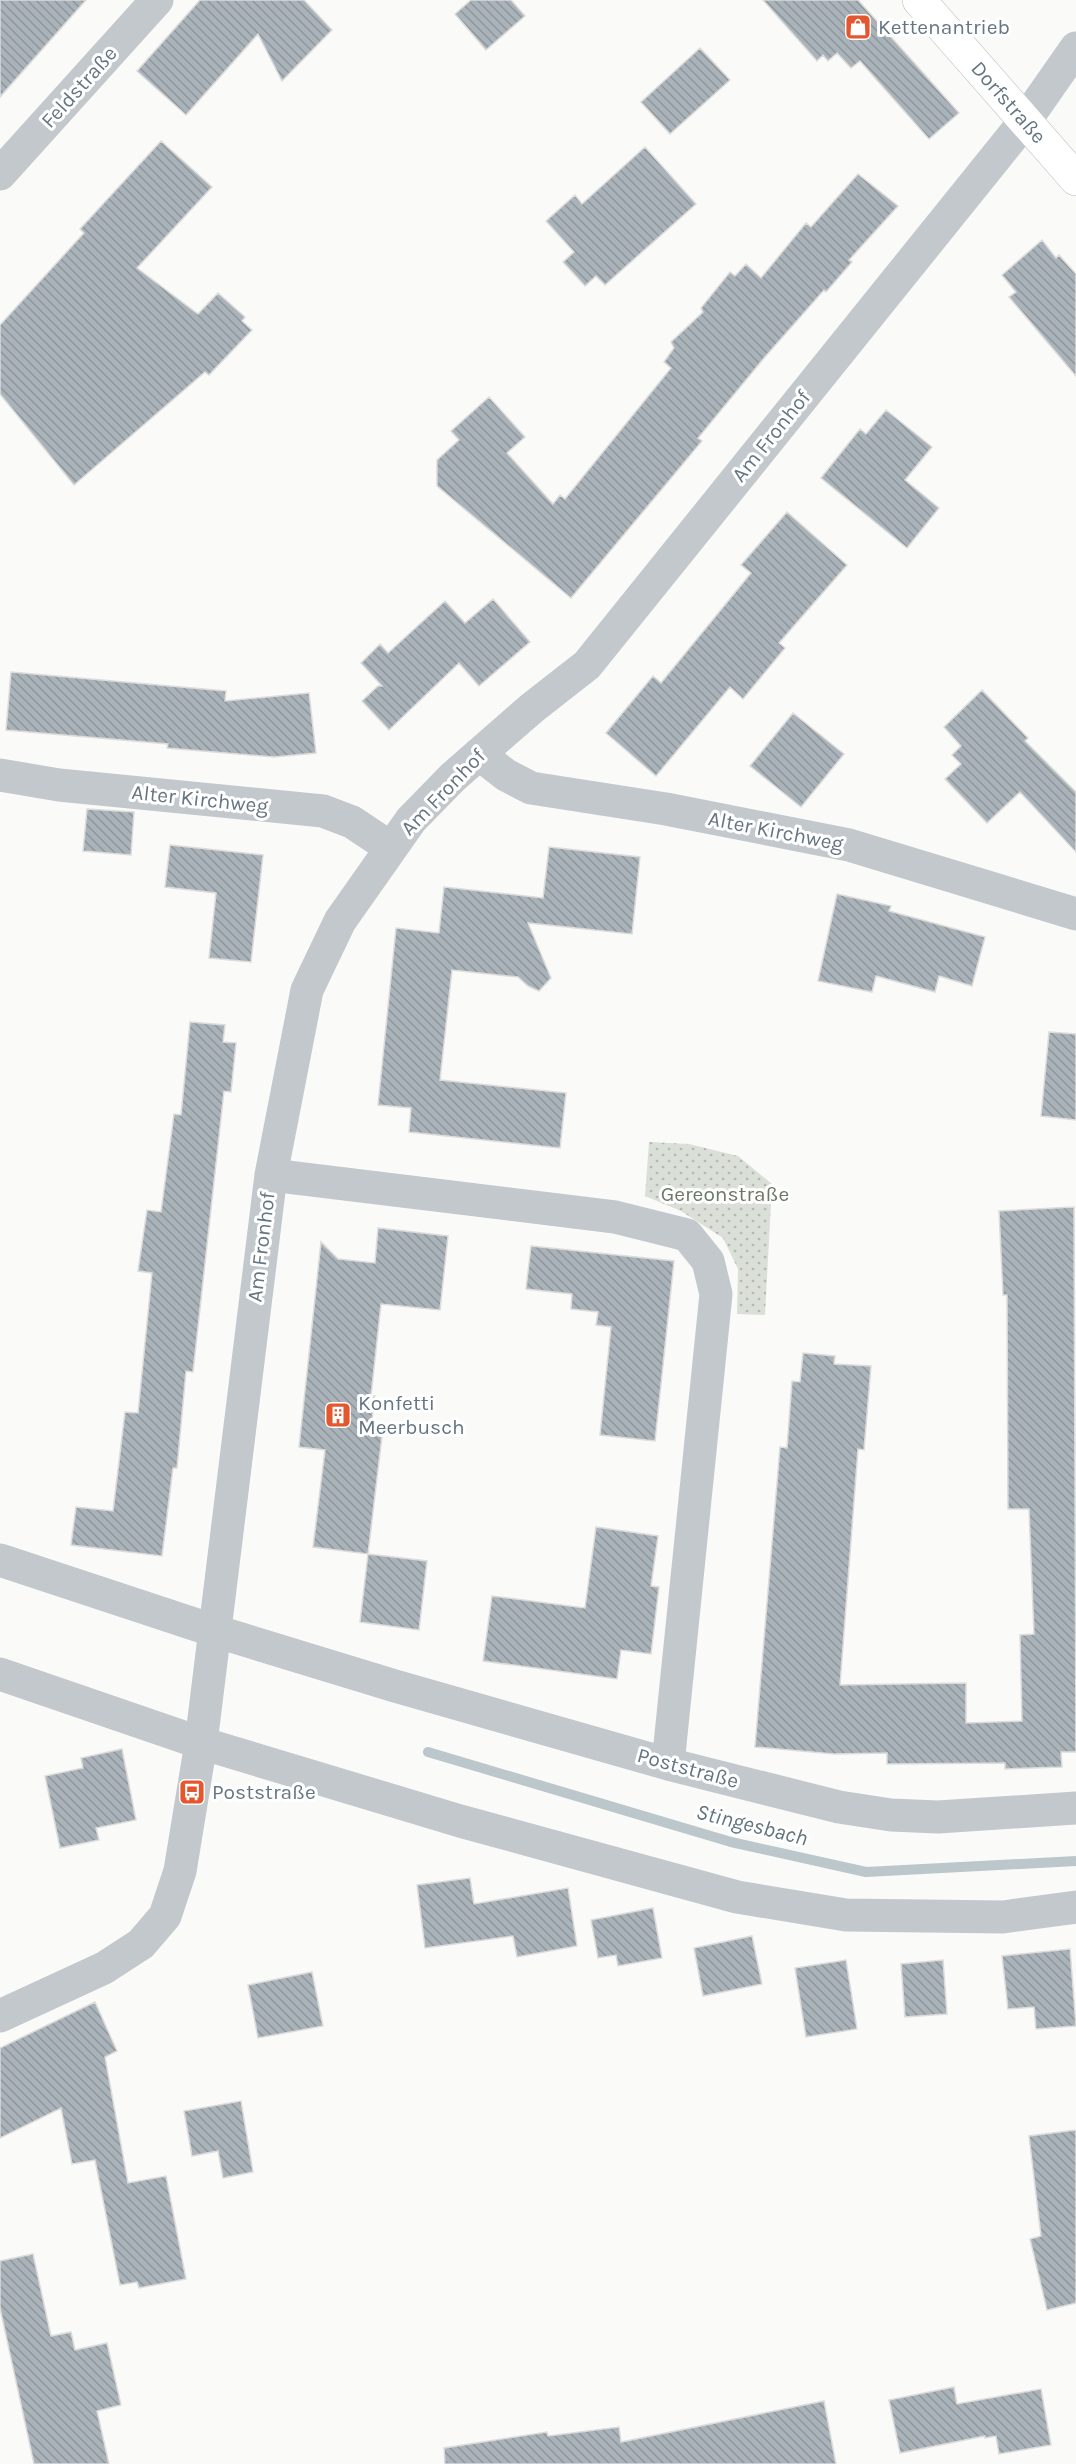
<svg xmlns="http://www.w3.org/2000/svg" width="1076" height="2464" font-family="Karla,sans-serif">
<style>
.park{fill:url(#park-dots)}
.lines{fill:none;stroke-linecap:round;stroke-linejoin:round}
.stream{stroke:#bbc7cb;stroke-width:10}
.building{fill:url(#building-back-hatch);stroke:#dcdcda;stroke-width:1.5}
.major-casing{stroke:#b5babe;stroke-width:34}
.minor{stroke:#c3c8cc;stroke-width:33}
.major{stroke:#fff;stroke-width:33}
.labels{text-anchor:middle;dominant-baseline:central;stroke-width:6;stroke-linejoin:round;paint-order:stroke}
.poi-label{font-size:21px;fill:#657683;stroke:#fff;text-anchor:start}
.street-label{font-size:21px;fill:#657683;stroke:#fff}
.park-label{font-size:21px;fill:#687a64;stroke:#fff}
.water-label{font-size:22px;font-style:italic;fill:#60757c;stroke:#fff}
</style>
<defs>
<pattern id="park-dots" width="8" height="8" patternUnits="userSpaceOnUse" patternTransform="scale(1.5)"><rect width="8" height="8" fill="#dadfd7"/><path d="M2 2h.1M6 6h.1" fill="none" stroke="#b4b9b4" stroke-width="1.8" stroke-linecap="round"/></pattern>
<pattern id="building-back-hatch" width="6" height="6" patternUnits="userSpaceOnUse" patternTransform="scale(1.5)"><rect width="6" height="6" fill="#aab3b9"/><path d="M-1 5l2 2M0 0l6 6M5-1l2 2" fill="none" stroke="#8e969c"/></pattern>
</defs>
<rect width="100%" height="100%" fill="#fafaf8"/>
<path class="park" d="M 649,1142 L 689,1144 L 738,1156 L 772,1184 L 765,1315 L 737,1314 L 738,1269 L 723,1238 L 681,1211 L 645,1196 Z"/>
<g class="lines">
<path class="stream" d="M 428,1752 L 731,1842 L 866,1872 L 1076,1861"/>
</g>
<path class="building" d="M 0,0 L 86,0 L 0,97 Z
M 200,0 L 304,0 L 332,30 L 282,81 L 258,34 L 186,115 L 137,71 Z
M 471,0 L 511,0 L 525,16 L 486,50 L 455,14 Z
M 763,0 L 858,0 L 959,113 L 929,139 L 860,61 L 851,68 L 837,53 L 828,61 L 823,55 L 817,61 Z
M 700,48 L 730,80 L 670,134 L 641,102 Z
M 161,141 L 212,187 L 137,268 L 198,314 L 218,293 L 245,317 L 242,321 L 252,330 L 209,375 L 205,372 L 74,485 L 0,394 L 0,325 L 84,233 L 80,229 Z
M 645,147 L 696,204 L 605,285 L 596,276 L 585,286 L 563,262 L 574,252 L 546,221 L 575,195 L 582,204 Z
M 858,174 L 898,206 L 849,260 L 852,262 L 826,292 L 824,290 L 764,358 L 698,438 L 702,441 L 571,598 L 437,486 L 437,460 L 459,440 L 451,431 L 489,397 L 525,437 L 507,453 L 553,504 L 560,495 L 565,499 L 671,368 L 664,362 L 674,348 L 671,342 L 703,312 L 701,308 L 730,272 L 735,276 L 746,264 L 761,278 L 806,223 L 811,227 Z
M 1042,240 L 1056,258 L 1059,255 L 1076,274 L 1076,376 L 1009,297 L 1016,292 L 1002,275 Z
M 886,410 L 932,447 L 905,480 L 939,508 L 907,548 L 821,478 L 860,429 L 866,434 Z
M 787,512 L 847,565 L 779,643 L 785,648 L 743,699 L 730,687 L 656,776 L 606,733 L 653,676 L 661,683 L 751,573 L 741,565 Z
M 493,599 L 530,642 L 479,686 L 459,663 L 389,730 L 362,701 L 378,686 L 382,686 L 361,663 L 380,644 L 388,653 L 445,601 L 465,623 Z
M 11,672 L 226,691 L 225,701 L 309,693 L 316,753 L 274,757 L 167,748 L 168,744 L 6,730 Z
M 982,690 L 1028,738 L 1025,741 L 1076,792 L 1076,852 L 1020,792 L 987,823 L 945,779 L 961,764 L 952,755 L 961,746 L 944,727 Z
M 793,713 L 844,754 L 801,807 L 750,766 Z
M 87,809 L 134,812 L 131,855 L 83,851 Z
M 170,845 L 263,855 L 251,962 L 209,958 L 216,893 L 165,887 Z
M 549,847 L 640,857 L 632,934 L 528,923 L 551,978 L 539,991 L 528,986 L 518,977 L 452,970 L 440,1080 L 566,1093 L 560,1148 L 409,1132 L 411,1108 L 378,1105 L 396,928 L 439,933 L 444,887 L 543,898 Z
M 837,894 L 891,906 L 889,911 L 985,937 L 972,986 L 939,976 L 935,992 L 876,976 L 872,992 L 818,981 Z
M 190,1022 L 225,1025 L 223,1042 L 236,1043 L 231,1092 L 224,1091 L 193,1372 L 186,1371 L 177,1468 L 173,1468 L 162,1556 L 71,1545 L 76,1507 L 113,1511 L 125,1412 L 138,1413 L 152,1273 L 138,1271 L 147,1210 L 161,1212 L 174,1114 L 181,1115 Z
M 1049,1032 L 1076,1034 L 1076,1120 L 1041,1116 Z
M 1074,1207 L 1076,1752 L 1061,1752 L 1062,1767 L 1005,1769 L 1005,1763 L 887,1764 L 887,1753 L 834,1754 L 755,1747 L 780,1447 L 787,1448 L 792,1381 L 800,1382 L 803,1353 L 835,1356 L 834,1364 L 871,1366 L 864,1450 L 858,1449 L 840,1685 L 966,1683 L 966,1723 L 1022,1721 L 1020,1635 L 1034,1634 L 1029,1509 L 1008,1509 L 1007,1295 L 1003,1295 L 999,1211 Z
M 378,1228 L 448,1236 L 440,1310 L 381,1304 L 371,1396 L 375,1396 L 370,1434 L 382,1436 L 368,1554 L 313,1547 L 325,1450 L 299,1447 L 321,1242 L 338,1259 L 375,1263 Z
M 531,1246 L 674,1261 L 655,1441 L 600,1435 L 611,1327 L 596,1325 L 598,1312 L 571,1309 L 572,1294 L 526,1289 Z
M 596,1527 L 658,1536 L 651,1586 L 659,1587 L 651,1654 L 621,1650 L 617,1679 L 483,1661 L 492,1596 L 585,1608 Z
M 368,1554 L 427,1561 L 419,1630 L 360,1622 Z
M 122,1749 L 136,1820 L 96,1828 L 99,1840 L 60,1848 L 45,1776 L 83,1768 L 81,1758 Z
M 470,1878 L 474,1904 L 568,1888 L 577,1946 L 517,1957 L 513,1936 L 425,1948 L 417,1885 Z
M 653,1908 L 662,1958 L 618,1966 L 616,1955 L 598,1958 L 591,1920 Z
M 752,1936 L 762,1984 L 703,1996 L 694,1948 Z
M 1070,1949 L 1076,2026 L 1036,2029 L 1034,2007 L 1008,2009 L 1002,1956 Z
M 846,1960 L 857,2029 L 806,2037 L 795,1968 Z
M 943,1960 L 947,2014 L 905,2017 L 901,1964 Z
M 312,1972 L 323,2026 L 258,2038 L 248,1985 Z
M 95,2002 L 117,2051 L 105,2057 L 128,2183 L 166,2176 L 186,2279 L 139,2288 L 137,2282 L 120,2285 L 95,2160 L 72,2164 L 61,2108 L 0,2138 L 0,2048 Z
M 241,2101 L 253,2172 L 223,2178 L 218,2151 L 192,2156 L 184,2111 Z
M 1076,2130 L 1076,2303 L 1047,2310 L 1030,2239 L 1041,2236 L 1029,2136 Z
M 33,2254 L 51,2336 L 71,2332 L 75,2350 L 107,2343 L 121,2405 L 97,2411 L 109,2464 L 34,2464 L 0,2308 L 0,2261 Z
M 954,2387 L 957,2404 L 1041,2389 L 1051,2445 L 999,2454 L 996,2436 L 985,2438 L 985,2436 L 900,2453 L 889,2400 Z
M 824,2401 L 836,2464 L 445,2464 L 444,2448 L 547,2432 L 548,2436 L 619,2427 L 621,2442 Z"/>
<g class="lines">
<defs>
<g id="major">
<path id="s1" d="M 919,0 L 1076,179"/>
</g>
</defs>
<use href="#major" class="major-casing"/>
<path class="minor" d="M 0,174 L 157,0
M 479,754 L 506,775 L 531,788 L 666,809 L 849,845 L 1076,914
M 0,775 L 59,785 L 323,811 L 352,822 L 391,848
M 271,1175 L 615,1217 L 687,1235 L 708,1261 L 716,1294 L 668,1764
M 0,1560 L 215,1631 L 395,1686 L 668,1764 L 839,1807 L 891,1815 L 938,1817 L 1076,1808
M 0,1674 L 201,1743 L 460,1821 L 737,1897 L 846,1915 L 1003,1917 L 1076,1907
M 0,2016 L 104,1968 L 141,1944 L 165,1916 L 180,1871 L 201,1743 L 271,1175 L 307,990 L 340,921 L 411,820 L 453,777 L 532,708 L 587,665 L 1025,121 L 1076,48"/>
<use href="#major" class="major"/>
</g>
<defs>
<symbol id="shop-square" viewBox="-11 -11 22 22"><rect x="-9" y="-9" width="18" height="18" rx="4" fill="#e4572e" stroke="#fff"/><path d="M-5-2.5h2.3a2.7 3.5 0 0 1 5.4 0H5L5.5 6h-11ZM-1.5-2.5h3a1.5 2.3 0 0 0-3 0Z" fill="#fff"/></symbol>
<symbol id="building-square" viewBox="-11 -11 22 22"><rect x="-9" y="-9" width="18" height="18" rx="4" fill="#e4572e" stroke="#fff"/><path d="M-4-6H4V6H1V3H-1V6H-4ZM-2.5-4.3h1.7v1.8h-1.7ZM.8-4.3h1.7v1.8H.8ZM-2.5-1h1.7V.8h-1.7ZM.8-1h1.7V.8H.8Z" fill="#fff"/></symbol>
<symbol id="bus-square" viewBox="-11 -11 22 22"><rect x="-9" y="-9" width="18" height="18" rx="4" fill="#e4572e" stroke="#fff"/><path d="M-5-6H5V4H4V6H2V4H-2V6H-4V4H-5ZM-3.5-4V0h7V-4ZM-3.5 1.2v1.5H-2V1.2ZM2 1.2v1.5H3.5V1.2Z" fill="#fff"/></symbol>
</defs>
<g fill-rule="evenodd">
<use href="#shop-square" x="843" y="12" width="30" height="30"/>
<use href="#building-square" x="323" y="1400" width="30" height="30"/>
<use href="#bus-square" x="177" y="1777" width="30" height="30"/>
</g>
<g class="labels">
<g class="poi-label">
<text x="878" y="27">Kettenantrieb</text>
<text x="358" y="1403">Konfetti<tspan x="358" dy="24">Meerbusch</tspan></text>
<text x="212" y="1792">Poststraße</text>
</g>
<g class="street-label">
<text transform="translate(79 87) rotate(-48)">Feldstraße</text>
<text stroke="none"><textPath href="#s1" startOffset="136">Dorfstraße</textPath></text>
<text transform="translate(771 436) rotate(-51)">Am Fronhof</text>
<text transform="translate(443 792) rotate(-46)">Am Fronhof</text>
<text transform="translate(200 799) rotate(6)">Alter Kirchweg</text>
<text transform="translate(776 831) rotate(11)">Alter Kirchweg</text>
<text transform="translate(261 1247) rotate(-83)">Am Fronhof</text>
<text transform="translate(688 1768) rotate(15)">Poststraße</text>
</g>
<g class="park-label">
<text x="725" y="1194">Gereonstraße</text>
</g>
<g class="water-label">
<text transform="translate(752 1825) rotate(14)">Stingesbach</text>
</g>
</g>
</svg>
